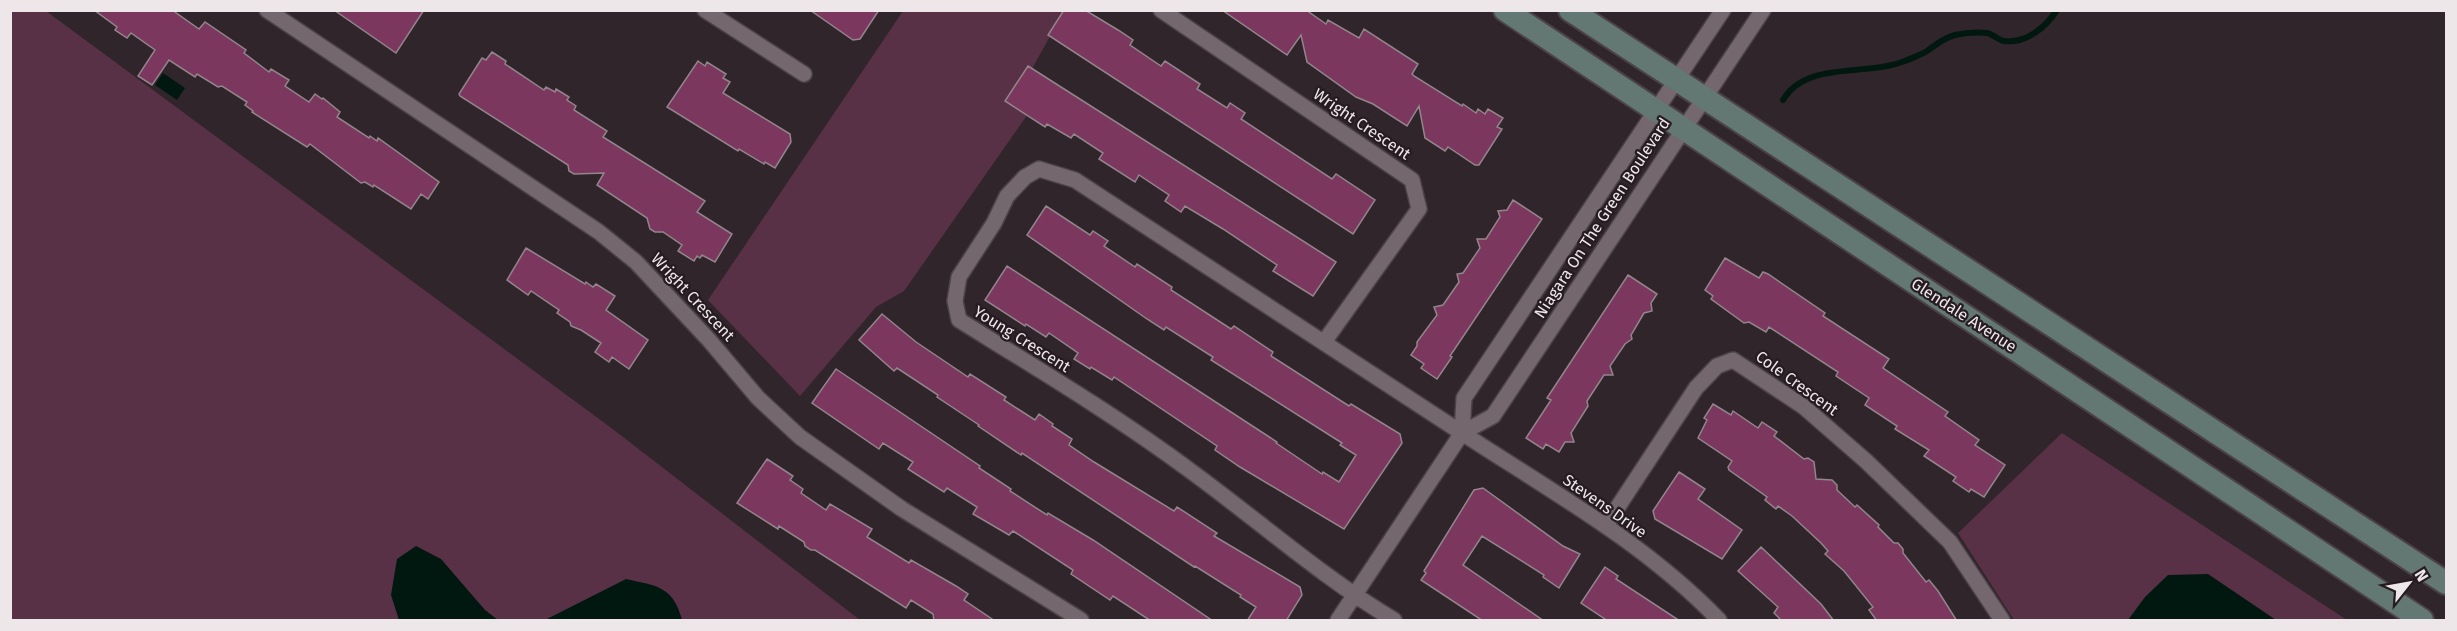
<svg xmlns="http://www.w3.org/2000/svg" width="2457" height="631" font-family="'Fira Sans',sans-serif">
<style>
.green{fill:#583146}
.water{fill:#001810}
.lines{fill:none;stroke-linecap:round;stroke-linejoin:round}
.stream{stroke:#001810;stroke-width:6}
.building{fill:#7b375d;stroke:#92858b;stroke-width:1.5}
.street-casing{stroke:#4b4247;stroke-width:18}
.secondary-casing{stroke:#4b4247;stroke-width:26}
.street{stroke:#74676d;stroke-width:15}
.secondary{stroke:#637873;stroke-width:22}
.labels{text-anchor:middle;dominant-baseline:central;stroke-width:4.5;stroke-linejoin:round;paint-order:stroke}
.street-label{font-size:16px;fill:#eee7ea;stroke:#261b21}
</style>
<rect width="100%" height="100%" fill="#30252a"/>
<path class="green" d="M 10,11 L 46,11 L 614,430 L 860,620 L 11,620 Z
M 903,11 L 1064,11 L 1018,94 L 1028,114 L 904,291 L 876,307 L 800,396 L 708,300 Z
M 2062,433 L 2347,620 L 2014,620 L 1958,533 Z"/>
<path class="water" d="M 163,73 L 185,88 L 177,100 L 155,85 Z
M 416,546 L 441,559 L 485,610 L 498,620 L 399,620 L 391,595 L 397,559 Z
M 2208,574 L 2276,620 L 2128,620 L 2145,597 L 2168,575 Z
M 626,579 C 657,586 673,586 682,620 L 545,620 Z"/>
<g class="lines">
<path class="stream" d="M 1783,100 C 1805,61 1866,76 1902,62 C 1908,60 1922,54 1927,51 C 1936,45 1943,38 1955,35 C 1964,33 1978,32 1987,33 C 1993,34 1998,40 2004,41 C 2026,44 2046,27 2057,10"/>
</g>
<path class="building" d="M 94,10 L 172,10 L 199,29 L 205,22 L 246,50 L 244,53 L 269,72 L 271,69 L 289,80 L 285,86 L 309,102 L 315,94 L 322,99 L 323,98 L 340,112 L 337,117 L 369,138 L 370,136 L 377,141 L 378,138 L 439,182 L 428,199 L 421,194 L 411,209 L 374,185 L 373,187 L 365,182 L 361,183 L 310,144 L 307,147 L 252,112 L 253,111 L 245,105 L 247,102 L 222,86 L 218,87 L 197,74 L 195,77 L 169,60 L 152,85 L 138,76 L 155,50 L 131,33 L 127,38 L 115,30 L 117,27 Z
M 334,10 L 424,10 L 396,53 Z
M 810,10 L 879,10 L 860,39 L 853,40 Z
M 1064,10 L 1085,10 L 1118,30 L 1133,40 L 1130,45 L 1161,66 L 1165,61 L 1200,84 L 1197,89 L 1227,108 L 1230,103 L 1245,113 L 1241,119 L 1332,179 L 1336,174 L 1375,200 L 1353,234 L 1048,35 Z
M 1222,10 L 1306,10 L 1326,24 L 1328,20 L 1359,38 L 1364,29 L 1418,64 L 1412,74 L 1414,76 L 1462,106 L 1463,104 L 1476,113 L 1478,109 L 1485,114 L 1488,109 L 1503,118 L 1497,127 L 1502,129 L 1479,165 L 1475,165 L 1448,147 L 1445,151 L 1425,138 L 1419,106 L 1407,126 L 1373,104 L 1356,97 L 1307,62 L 1301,35 L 1287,55 Z
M 492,52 L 506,61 L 505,64 L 544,90 L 546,87 L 555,92 L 556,89 L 569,97 L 567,100 L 576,106 L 574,110 L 607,131 L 603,137 L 705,201 L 697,212 L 732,234 L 715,262 L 702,255 L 700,258 L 697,256 L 694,261 L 678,251 L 682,245 L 663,232 L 655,232 L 650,229 L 647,218 L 597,185 L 604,173 L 574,174 L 569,171 L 568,165 L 460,96 L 459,94 L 482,58 L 486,60 Z
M 698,61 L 705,66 L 707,62 L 726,74 L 723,78 L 730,82 L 723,93 L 790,134 L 791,142 L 775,168 L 765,162 L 764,164 L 739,149 L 738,151 L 667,107 Z
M 1028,66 L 1336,262 L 1313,296 L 1273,271 L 1277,265 L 1223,229 L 1185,206 L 1181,212 L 1165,201 L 1169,195 L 1139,175 L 1135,182 L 1099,159 L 1103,153 L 1074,134 L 1071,138 L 1047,124 L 1045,127 L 1005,101 Z
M 1513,200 L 1542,219 L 1450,356 L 1452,357 L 1437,379 L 1421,368 L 1424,364 L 1411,355 L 1417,346 L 1417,342 L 1437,315 L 1434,307 L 1443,305 L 1459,282 L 1457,274 L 1463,273 L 1480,248 L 1477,239 L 1486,239 L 1500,217 L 1498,211 L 1507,210 Z
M 1046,206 L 1090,235 L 1093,231 L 1108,241 L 1104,246 L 1135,267 L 1137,264 L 1172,287 L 1171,290 L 1231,329 L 1234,326 L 1273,352 L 1271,356 L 1349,406 L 1351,404 L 1400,434 L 1402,443 L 1344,529 L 1240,467 L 1215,450 L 1217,446 L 1114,377 L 1112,380 L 1091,367 L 1090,369 L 1074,359 L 1078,353 L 1049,333 L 1046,337 L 1026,324 L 1025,326 L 985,300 L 1007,266 L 1277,442 L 1276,443 L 1322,474 L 1323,472 L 1339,482 L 1356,455 L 1340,445 L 1342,443 L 1211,360 L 1213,357 L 1166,327 L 1164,330 L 1147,319 L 1027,235 Z
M 526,248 L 585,284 L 586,282 L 593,287 L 596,284 L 615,296 L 606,310 L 648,340 L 629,369 L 612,357 L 609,362 L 595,352 L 601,343 L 581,330 L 571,326 L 570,322 L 557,313 L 559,310 L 531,291 L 528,295 L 507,280 Z
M 1725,258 L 1759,278 L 1763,272 L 1768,274 L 1825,313 L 1823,316 L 1889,359 L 1883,368 L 1948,412 L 1945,416 L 1979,440 L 1975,445 L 2005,465 L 1984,497 L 1971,489 L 1969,492 L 1953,481 L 1956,477 L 1924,456 L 1929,450 L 1895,429 L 1897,426 L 1865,405 L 1869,398 L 1836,376 L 1838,372 L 1769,327 L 1766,332 L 1749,322 L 1744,323 L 1711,299 L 1713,296 L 1705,290 Z
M 1628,275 L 1657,294 L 1651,303 L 1652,311 L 1644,313 L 1631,335 L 1632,339 L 1625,344 L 1610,366 L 1613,375 L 1604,375 L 1587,401 L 1588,406 L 1571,433 L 1574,442 L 1565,442 L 1559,452 L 1546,444 L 1543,449 L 1526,438 L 1551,400 L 1547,398 Z
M 882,314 L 916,342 L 968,377 L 970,374 L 1006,397 L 1004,400 L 1035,420 L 1039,414 L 1053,424 L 1052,426 L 1072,439 L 1069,445 L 1094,462 L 1174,511 L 1177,507 L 1217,533 L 1214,536 L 1300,587 L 1302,595 L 1286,621 L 1247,621 L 1256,607 L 1240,597 L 1241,595 L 1195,566 L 1194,567 L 1022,453 L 1021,455 L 978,426 L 979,425 L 937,397 L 938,395 L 897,368 L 894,371 L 859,340 Z
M 836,369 L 980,466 L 979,468 L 1011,489 L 1010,491 L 1047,515 L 1048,513 L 1093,540 L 1213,621 L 1151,621 L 1113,596 L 1110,600 L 1071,574 L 1073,570 L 1013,531 L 1009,535 L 973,514 L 977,507 L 947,488 L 944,492 L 908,469 L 913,462 L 883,443 L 879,449 L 812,403 Z
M 1713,404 L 1731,415 L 1733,411 L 1758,428 L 1762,422 L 1777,432 L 1774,436 L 1804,459 L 1808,458 L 1814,462 L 1816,479 L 1832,480 L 1837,485 L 1837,490 L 1855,507 L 1857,505 L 1879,525 L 1878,527 L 1894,543 L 1898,543 L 1903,549 L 1903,553 L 1926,582 L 1929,580 L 1938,591 L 1957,621 L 1877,621 L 1869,610 L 1873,607 L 1844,571 L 1825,554 L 1828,551 L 1821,543 L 1792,516 L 1778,506 L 1776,509 L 1765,500 L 1767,497 L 1729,470 L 1728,467 L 1732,461 L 1698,438 L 1707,420 L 1704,418 Z
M 767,459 L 793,476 L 790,480 L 803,489 L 801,493 L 826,510 L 830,504 L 872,529 L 867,537 L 909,563 L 911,560 L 956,586 L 968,594 L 964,600 L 995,621 L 934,621 L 933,614 L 911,600 L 906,608 L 815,550 L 811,550 L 805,546 L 804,542 L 779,526 L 778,529 L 737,503 Z
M 1679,472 L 1705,489 L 1698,499 L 1742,530 L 1722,559 L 1655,519 L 1653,511 Z
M 1483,488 L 1563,546 L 1580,554 L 1559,588 L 1543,577 L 1544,575 L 1482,536 L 1463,565 L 1544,621 L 1483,621 L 1421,580 L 1426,573 L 1424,571 L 1474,490 Z
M 1761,547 L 1821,604 L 1834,621 L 1782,621 L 1774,613 L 1778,607 L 1738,571 Z
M 1605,567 L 1618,576 L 1616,579 L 1680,621 L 1608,621 L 1581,603 Z"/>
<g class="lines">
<defs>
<path id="street" d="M 267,10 L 599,232 L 636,262 L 709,340 L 758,398 L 800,437 L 902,509 L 1081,620
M 705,10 L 804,74
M 1161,10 L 1412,180 L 1419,209 L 1324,342
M 1462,433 L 1464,398 L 1723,10
M 1606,525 L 1696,388 L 1717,366 L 1733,360 L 1804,407 L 1866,461 L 1950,542 L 2002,620
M 1338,620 L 1462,433 L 1493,416 L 1763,10
M 1394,620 C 1322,577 1259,521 1192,472 C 1118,417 1038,369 959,320 L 955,301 L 959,277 L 994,223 L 1007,196 L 1025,177 L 1039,169 L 1075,180 C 1203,263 1331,347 1459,431 C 1549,490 1644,542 1719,620"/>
<path id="secondary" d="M 1505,10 L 2422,620
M 1570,10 L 2446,583"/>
</defs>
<use href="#street" class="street-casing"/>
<use href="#secondary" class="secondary-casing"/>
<use href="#street" class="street"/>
<use href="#secondary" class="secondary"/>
</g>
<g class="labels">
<g class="street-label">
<text transform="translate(1362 124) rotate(34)">Wright Crescent</text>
<text transform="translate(1602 218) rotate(-57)">Niagara On The Green Boulevard</text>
<text transform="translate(693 297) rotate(47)">Wright Crescent</text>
<text transform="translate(1964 315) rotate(33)">Glendale Avenue</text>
<text transform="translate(1022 339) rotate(32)">Young Crescent</text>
<text transform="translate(1797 383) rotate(36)">Cole Crescent</text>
<text transform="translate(1605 506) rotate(35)">Stevens Drive</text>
</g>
</g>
<rect width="2457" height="631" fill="none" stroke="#eee7ea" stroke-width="24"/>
<g transform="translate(2409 583) rotate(59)" stroke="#261b21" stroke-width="4.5" paint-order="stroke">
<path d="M0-4.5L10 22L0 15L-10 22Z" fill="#eee7ea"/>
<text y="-9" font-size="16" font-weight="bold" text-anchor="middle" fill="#eee7ea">N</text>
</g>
</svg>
